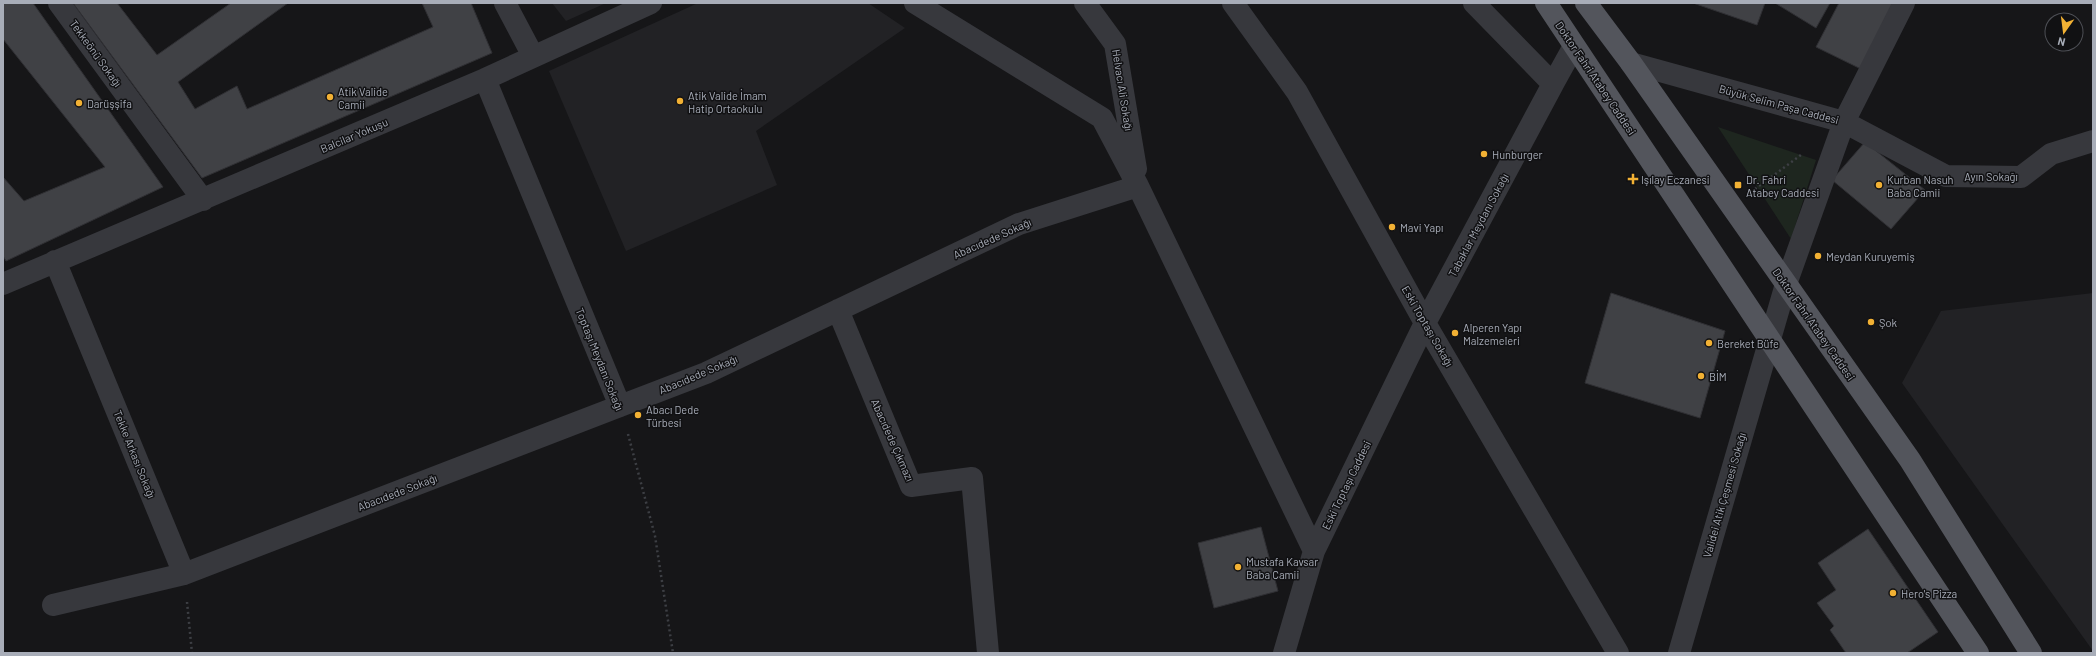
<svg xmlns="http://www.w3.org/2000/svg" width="2096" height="656" font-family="Barlow,sans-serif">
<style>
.built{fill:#222225}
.green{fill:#1e261f}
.building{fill:#404145;stroke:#303034}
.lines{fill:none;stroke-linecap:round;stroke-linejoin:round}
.path{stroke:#3d3f44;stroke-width:2.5;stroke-dasharray:2 3;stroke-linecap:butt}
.minor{stroke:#37383d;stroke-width:22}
.major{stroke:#53555c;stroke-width:22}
.poi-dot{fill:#f2b134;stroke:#111113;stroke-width:1.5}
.labels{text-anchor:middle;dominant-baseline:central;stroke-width:3;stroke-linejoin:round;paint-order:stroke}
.street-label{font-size:11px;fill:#a8adb8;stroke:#111113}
.poi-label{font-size:11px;fill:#a8adb8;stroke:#111113;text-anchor:start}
</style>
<rect width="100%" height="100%" fill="#161618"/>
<path class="built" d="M 552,3 L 606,3 L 566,21 Z
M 698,3 L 868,3 L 905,28 L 756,131 L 777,185 L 626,251 L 549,71 Z
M 2093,293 L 2093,651 L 1902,383 L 1941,311 Z"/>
<path class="green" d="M 1718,127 L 1816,160 L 1791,239 Z"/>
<path class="building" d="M 3,3 L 33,3 L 163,187 L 6,261 L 3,256 L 3,177 L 24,201 L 105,167 L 3,39 Z
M 73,3 L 117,3 L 157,55 L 231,3 L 288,3 L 178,82 L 195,109 L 237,86 L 247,109 L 433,27 L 422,3 L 471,3 L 492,53 L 202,178 Z
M 1693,3 L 1765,3 L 1757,25 Z
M 1775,3 L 1830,3 L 1816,28 Z
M 1839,3 L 1895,3 L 1861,69 L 1816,47 Z
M 1865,142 L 1925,190 L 1891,229 L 1832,180 Z
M 1611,293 L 1725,331 L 1700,418 L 1585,383 Z
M 1261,527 L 1278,591 L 1214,608 L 1198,543 Z
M 1868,529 L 1938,632 L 1907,653 L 1846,653 L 1830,630 L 1834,626 L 1817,603 L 1836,590 L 1818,563 Z"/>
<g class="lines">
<path class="path" d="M 1755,189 L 1801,155
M 628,434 L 655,536 L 673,653
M 187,602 L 192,653"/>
<path class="minor" d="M 59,3 L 203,200
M 505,3 L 533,56
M 915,3 L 1102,118 L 1138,186 L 1314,551
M 1085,3 L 1115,44 L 1136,169
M 1233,3 L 1297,92 L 1425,323 L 1618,653
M 1474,3 L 1553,84 L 1574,46
M 1631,63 L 1844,122 L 1946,176 L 2021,177 L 2051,154 L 2093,141
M 485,79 L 620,406
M 55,261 L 184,574
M 3,284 L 485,79 L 651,3
M 838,310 L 911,486 L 972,478 L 988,653
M 53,605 L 184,574 L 620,406 L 706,373 L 1019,224 L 1138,186
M 1284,653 L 1314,551 L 1425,323 L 1553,84
M 1679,653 L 1786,284 L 1844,122 L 1904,3"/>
<path class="major" d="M 1546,3 L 1978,653
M 1586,3 L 1631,63 L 1910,460 L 2031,653"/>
</g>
<g class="poi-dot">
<circle cx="330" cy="97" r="4"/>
<circle cx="680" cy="101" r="4"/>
<circle cx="79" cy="103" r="4"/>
<circle cx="1484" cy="154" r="4"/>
<path d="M1631 173h4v4h4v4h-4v4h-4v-4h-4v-4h4z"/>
<rect x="1734" y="181" width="8" height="8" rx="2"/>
<circle cx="1879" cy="185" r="4"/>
<circle cx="1392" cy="227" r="4"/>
<circle cx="1818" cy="256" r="4"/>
<circle cx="1871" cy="322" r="4"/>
<circle cx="1455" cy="333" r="4"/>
<circle cx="1709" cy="343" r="4"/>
<circle cx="1701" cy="376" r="4"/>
<circle cx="638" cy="415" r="4"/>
<circle cx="1238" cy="567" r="4"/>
<circle cx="1893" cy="593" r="4"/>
</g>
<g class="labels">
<g class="street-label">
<text transform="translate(96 53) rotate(54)">Tekkeönü Sokağı</text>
<text transform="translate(1596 78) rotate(56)">Doktor Fahri Atabey Caddesi</text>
<text transform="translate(1123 90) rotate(81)">Helvacı Ali Sokağı</text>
<text transform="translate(1779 104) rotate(15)">Büyük Selim Paşa Caddesi</text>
<text transform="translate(354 135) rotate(-23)">Balcilar Yokuşu</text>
<text x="1991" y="176">Ayın Sokağı</text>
<text transform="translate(1478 225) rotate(-62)">Tabaklar Meydanı Sokağı</text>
<text transform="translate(992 238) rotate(-24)">Abacıdede Sokağı</text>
<text transform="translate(1814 324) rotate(55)">Doktor Fahri Atabey Caddesi</text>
<text transform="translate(1428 326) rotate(60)">Eski Toptaşı Sokağı</text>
<text transform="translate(600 359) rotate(68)">Toptaşı Meydanı Sokağı</text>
<text transform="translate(698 374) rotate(-23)">Abacıdede Sokağı</text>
<text transform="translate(893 440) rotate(66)">Abacıdede Çıkmazı</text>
<text transform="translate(135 454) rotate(68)">Tekke Arkası Sokağı</text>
<text transform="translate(1346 485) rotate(-64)">Eski Toptaşı Caddesi</text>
<text transform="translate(397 492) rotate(-21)">Abacıdede Sokağı</text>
<text transform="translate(1724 495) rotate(-74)">Validei Atik Çeşmesi Sokağı</text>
</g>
<g class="poi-label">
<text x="338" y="91">Atik Valide<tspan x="338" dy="13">Camii</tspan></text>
<text x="688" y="95">Atik Valide İmam<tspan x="688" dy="13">Hatip Ortaokulu</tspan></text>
<text x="87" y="103">Darüşşifa</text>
<text x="1492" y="154">Hunburger</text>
<text x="1641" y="179">Işılay Eczanesi</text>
<text x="1746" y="179">Dr. Fahri<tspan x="1746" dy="13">Atabey Caddesi</tspan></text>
<text x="1887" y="179">Kurban Nasuh<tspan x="1887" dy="13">Baba Camii</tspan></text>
<text x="1400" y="227">Mavi Yapı</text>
<text x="1826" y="256">Meydan Kuruyemiş</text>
<text x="1879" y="322">Şok</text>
<text x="1463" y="327">Alperen Yapı<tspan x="1463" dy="13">Malzemeleri</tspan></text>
<text x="1717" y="343">Bereket Büfe</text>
<text x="1709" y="376">BİM</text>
<text x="646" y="409">Abacı Dede<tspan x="646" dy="13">Türbesi</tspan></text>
<text x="1246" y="561">Mustafa Kavsar<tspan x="1246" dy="13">Baba Camii</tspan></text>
<text x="1901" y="593">Hero's Pizza</text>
</g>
</g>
<rect width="2096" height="656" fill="none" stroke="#a8adb8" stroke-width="8"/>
<g transform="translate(2064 32) rotate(194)"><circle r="19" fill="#111113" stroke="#4d4f55"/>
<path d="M0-3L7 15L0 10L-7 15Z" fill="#f2b134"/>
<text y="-6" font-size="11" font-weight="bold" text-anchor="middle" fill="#a8adb8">N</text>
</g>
</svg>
